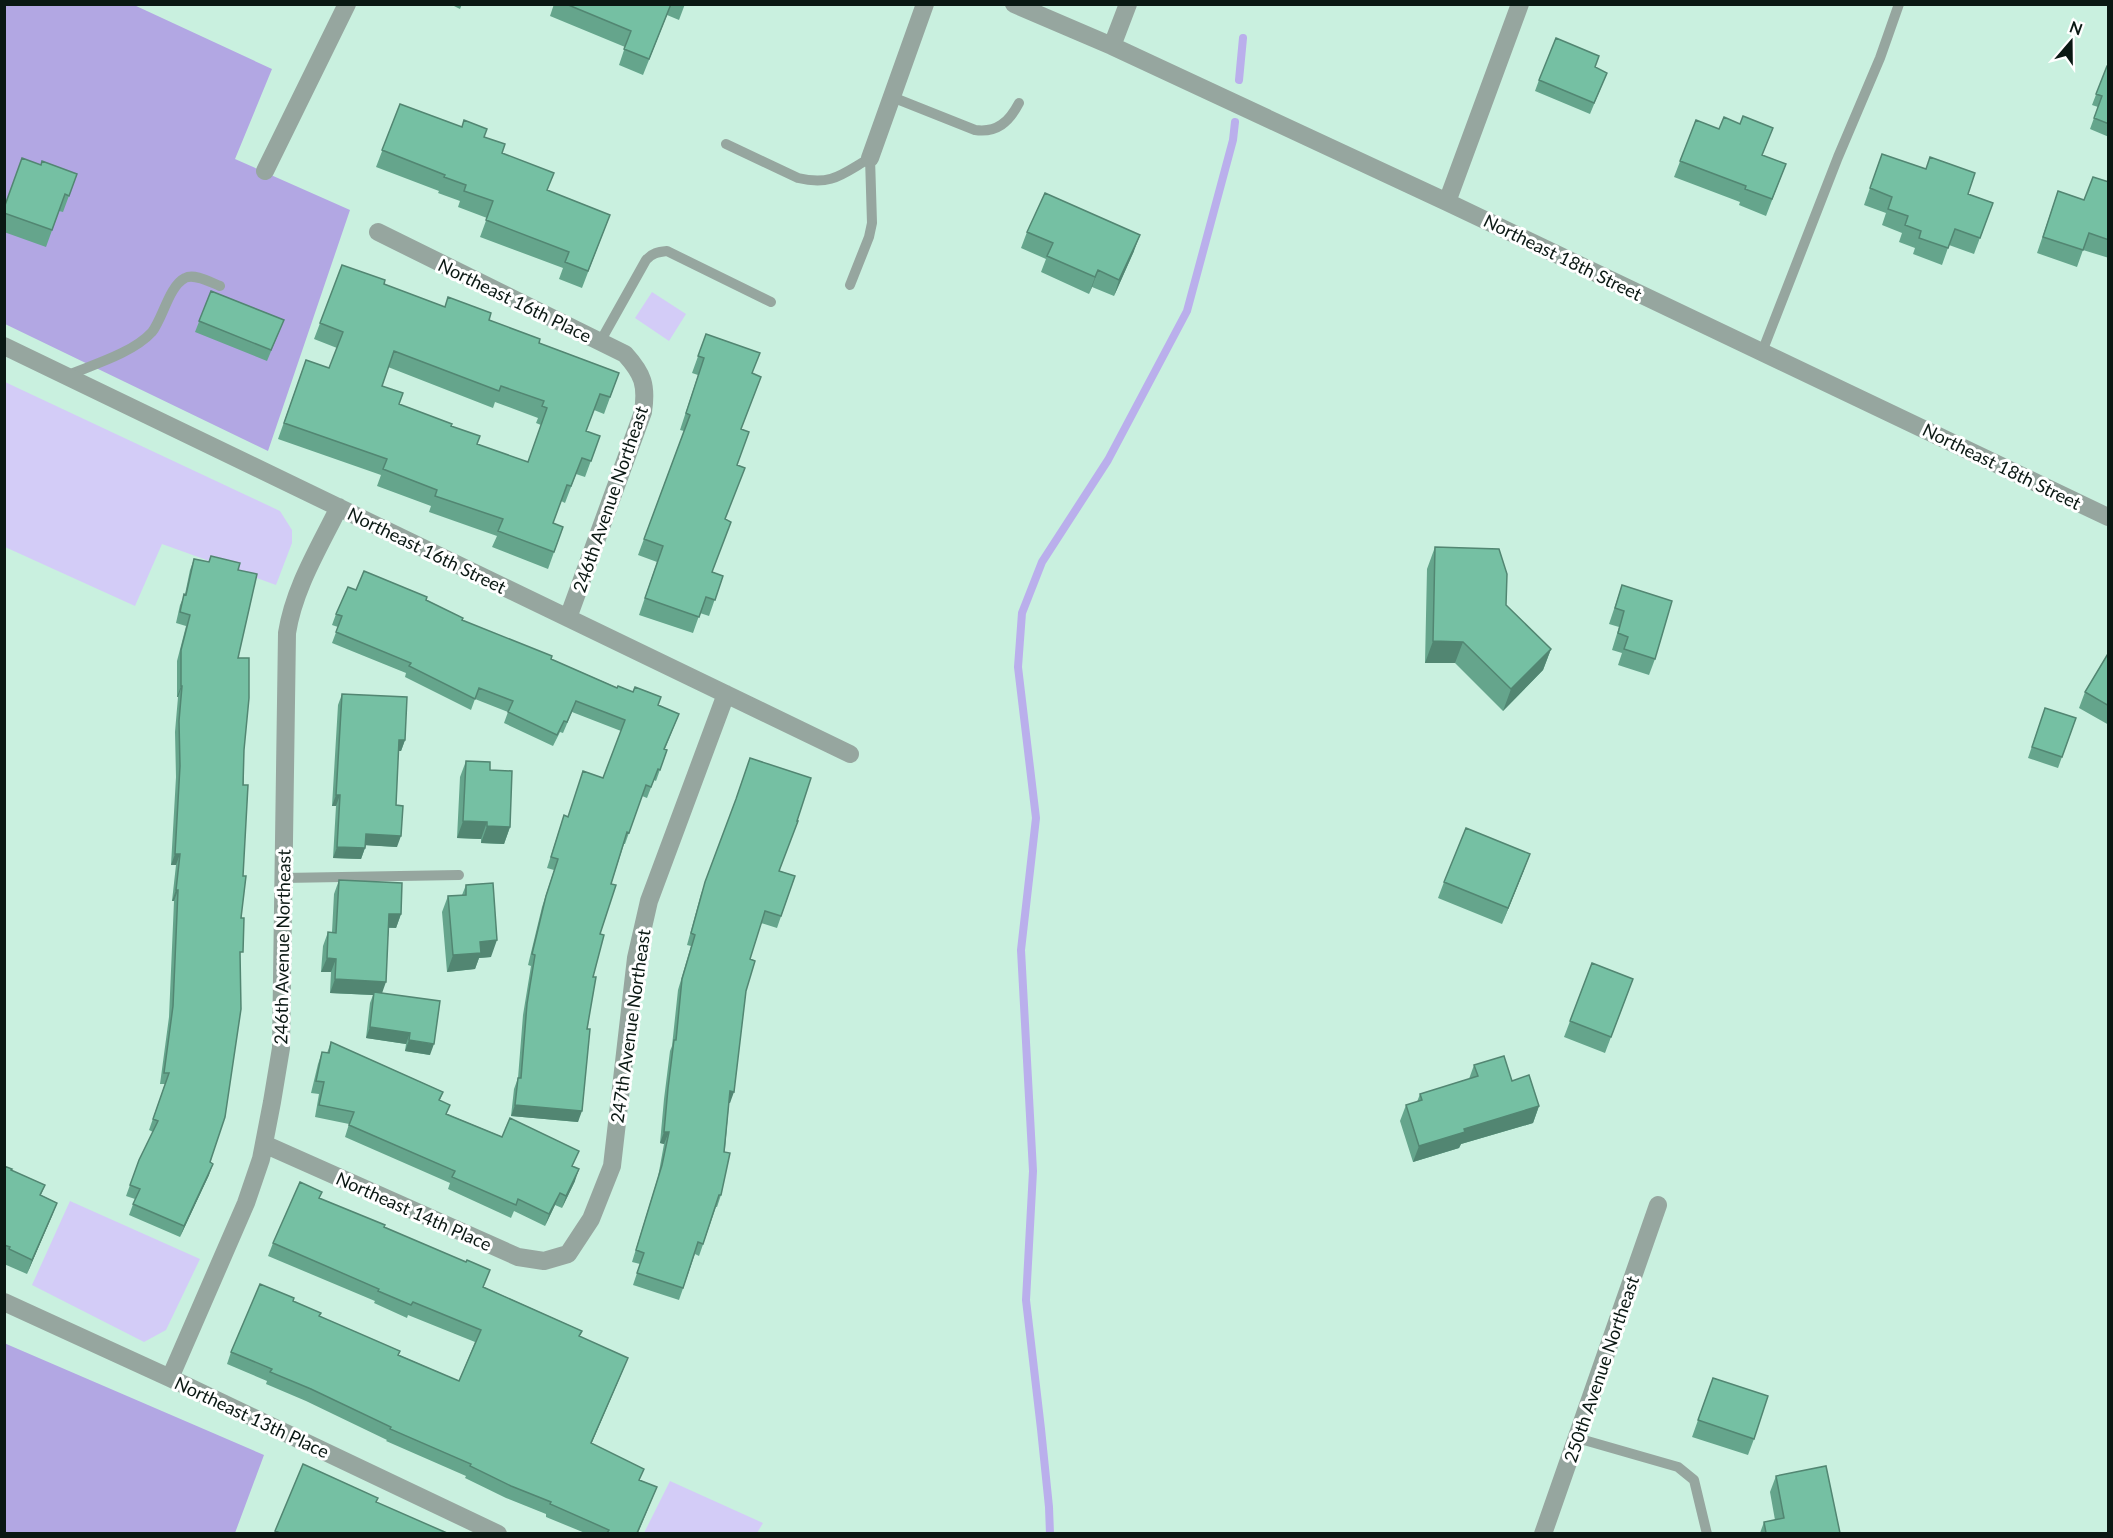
<svg xmlns="http://www.w3.org/2000/svg" width="2113" height="1538" font-family="Lato,sans-serif">
<style>
.green{fill:#d3ccf7}
.forest{fill:#b2a7e3}
.lines{fill:none;stroke-linecap:round;stroke-linejoin:round}
.stream{stroke:#baafec;stroke-width:8}
.service{stroke:#96a69f;stroke-width:10}
.minor{stroke:#96a69f;stroke-width:18}
.wall{fill:#65a58c;fill-rule:evenodd}
.shaded-wall{fill:#528672}
.building{fill:#75c0a3;stroke:#528672;stroke-width:1.5;fill-rule:evenodd}
.labels{text-anchor:middle;dominant-baseline:central;stroke-width:6;stroke-linejoin:round;paint-order:stroke}
.street-label{font-size:18px;fill:#0a1813;stroke:#fff}
</style>
<rect width="100%" height="100%" fill="#c9f0df"/>
<path class="green" d="M 652,292 L 686,314 L 669,341 L 635,318 Z
M 5,382 L 280,511 L 292,530 L 292,543 L 276,585 L 162,544 L 135,606 L 5,547 Z
M 70,1201 L 200,1259 L 166,1330 L 144,1342 L 32,1285 Z
M 670,1481 L 763,1523 L 757,1533 L 644,1533 Z"/>
<path class="forest" d="M 4,5 L 134,5 L 272,69 L 235,159 L 350,210 L 268,451 L 5,324 Z
M 4,1343 L 264,1455 L 235,1533 L 5,1533 Z"/>
<g class="lines">
<path class="stream" d="M 1239,80 L 1243,38
M 1050,1534 L 1049,1507 L 1041,1429 L 1026,1300 L 1033,1171 L 1021,950 L 1036,818 L 1018,667 L 1022,613 L 1042,562 L 1108,460 L 1187,311 L 1233,140 L 1235,122"/>
<path class="service" d="M 892,97 L 975,130 C 997,133 1009,122 1019,103
M 726,144 L 798,178 C 832,186 842,174 870,158 L 872,223 L 869,237 L 850,285
M 600,342 L 646,260 C 652,253 658,252 667,251 L 771,302
M 1762,352 L 1838,157 L 1880,58 L 1899,4
M 66,376 C 92,365 133,353 152,332 C 163,318 169,286 185,278 C 194,273 210,282 220,286
M 283,878 L 459,875
M 1577,1438 L 1678,1467 L 1694,1480 L 1707,1534"/>
<path class="minor" d="M 1014,4 L 1112,46 L 1447,202 L 2108,517
M 1112,46 L 1128,4
M 870,158 L 925,4
M 265,171 L 347,4
M 1447,202 L 1520,4
M 378,232 L 625,354 C 643,374 647,385 643,412 L 568,618
M 4,346 L 850,754
M 264,1144 L 518,1257 L 544,1261 L 568,1254 L 591,1219 L 612,1166 L 636,958 L 649,901 L 726,694
M 4,1302 L 170,1378 L 498,1534
M 170,1378 L 246,1203 L 261,1159 L 272,1102 L 281,1048 L 287,633 C 294,588 319,548 339,507
M 1543,1534 L 1658,1205"/>
</g>
<path class="wall" d="M 450,4 L 462,4 L 460,9 Z
M 554,4 L 685,4 L 679,20 L 667,15 L 643,75 L 619,65 L 625,47 L 550,16 Z
M 2107,66 L 2109,66 L 2109,137 L 2090,129 L 2098,107 L 2092,105 Z
M 1595,68 L 1607,73 L 1590,114 L 1535,91 L 1539,80 Z
M 400,104 L 484,137 L 502,153 L 547,190 L 610,215 L 582,288 L 559,279 L 563,268 L 480,237 L 487,218 L 458,207 L 460,201 L 438,193 L 439,191 L 376,167 Z
M 1696,120 L 1762,155 L 1786,164 L 1766,216 L 1739,205 L 1740,202 L 1674,177 Z
M 1882,154 L 1968,194 L 1993,203 L 1974,254 L 1949,245 L 1942,265 L 1913,254 L 1915,248 L 1899,242 L 1902,233 L 1882,225 L 1886,213 L 1864,205 Z
M 77,174 L 63,212 L 59,211 L 46,247 L 4,232 L 4,208 Z
M 2109,182 L 2109,258 L 2083,250 L 2077,267 L 2037,253 L 2058,191 L 2084,200 Z
M 1027,232 L 1134,251 L 1114,296 L 1092,287 L 1089,294 L 1041,272 L 1046,259 L 1021,248 Z
M 342,265 L 384,284 L 445,307 L 489,320 L 539,343 L 619,373 L 604,414 L 594,410 L 586,431 L 600,436 L 585,477 L 576,474 L 565,503 L 561,501 L 553,523 L 563,527 L 548,569 L 492,547 L 497,536 L 429,512 L 431,506 L 377,486 L 381,475 L 278,439 L 306,360 L 329,368 L 337,348 L 314,339 ZM 388,367 L 493,408 L 495,402 L 538,418 L 536,423 L 541,425 L 528,462 L 477,444 L 451,426 L 399,404 L 382,386 Z
M 211,291 L 284,320 L 267,361 L 195,332 Z
M 706,334 L 752,373 L 741,429 L 737,465 L 725,519 L 712,572 L 723,576 L 709,616 L 700,613 L 693,633 L 639,615 L 657,562 L 638,555 L 684,431 L 680,430 L 698,375 L 692,373 Z
M 1435,547 L 1506,605 L 1551,649 L 1543,670 L 1503,711 L 1455,663 L 1425,663 L 1427,569 Z
M 211,556 L 238,570 L 238,658 L 244,750 L 243,876 L 240,958 L 209,1175 L 180,1237 L 129,1215 L 135,1199 L 126,1196 L 139,1160 L 153,1132 L 149,1130 L 165,1084 L 160,1084 L 169,1017 L 174,901 L 172,901 L 176,865 L 171,865 L 176,777 L 175,732 L 178,697 L 177,697 L 177,661 L 186,626 L 176,623 L 180,605 L 185,594 L 190,570 L 194,559 L 209,562 Z
M 1622,585 L 1655,659 L 1649,675 L 1618,665 L 1622,653 L 1612,650 L 1619,627 L 1609,624 Z
M 356,590 L 426,600 L 462,621 L 679,714 L 665,749 L 667,750 L 656,781 L 654,780 L 647,798 L 642,796 L 625,844 L 624,844 L 611,884 L 600,934 L 593,977 L 578,1122 L 511,1116 L 514,1089 L 518,1078 L 523,1015 L 531,966 L 528,965 L 542,907 L 554,870 L 547,868 L 564,815 L 568,817 L 603,778 L 621,731 L 572,712 L 563,733 L 560,732 L 553,746 L 504,723 L 508,712 L 475,699 L 471,710 L 405,677 L 406,673 L 332,643 L 338,627 L 332,625 L 336,614 Z
M 2109,652 L 2109,725 L 2079,708 L 2085,692 Z
M 342,694 L 405,740 L 401,751 L 398,751 L 396,805 L 397,847 L 366,845 L 361,859 L 333,858 L 336,806 L 332,806 L 338,705 Z
M 2045,708 L 2076,718 L 2058,768 L 2028,758 Z
M 750,758 L 780,871 L 795,876 L 777,928 L 761,923 L 750,959 L 730,1103 L 729,1103 L 721,1195 L 717,1207 L 716,1207 L 699,1256 L 695,1254 L 679,1300 L 633,1285 L 640,1264 L 632,1262 L 658,1177 L 664,1144 L 660,1143 L 664,1099 L 670,1051 L 672,1046 L 678,990 L 691,946 L 687,945 L 701,894 L 733,808 Z
M 466,761 L 490,770 L 510,827 L 504,844 L 481,843 L 481,839 L 457,838 L 460,777 Z
M 1524,870 L 1502,924 L 1438,898 L 1444,882 Z
M 339,880 L 401,914 L 396,928 L 389,928 L 382,993 L 430,1055 L 405,1051 L 406,1044 L 366,1038 L 370,1003 L 373,995 L 330,993 L 331,972 L 321,972 L 323,946 L 328,932 L 332,932 L 334,894 Z
M 466,885 L 491,957 L 479,958 L 475,969 L 447,972 L 442,912 L 448,896 L 462,895 Z
M 1592,963 L 1633,979 L 1605,1053 L 1564,1037 Z
M 331,1042 L 443,1092 L 440,1100 L 447,1114 L 573,1166 L 575,1181 L 562,1208 L 555,1205 L 545,1226 L 514,1211 L 511,1218 L 448,1189 L 450,1183 L 345,1137 L 349,1124 L 315,1117 L 319,1094 L 311,1093 L 318,1064 L 322,1052 L 327,1053 Z
M 1474,1065 L 1512,1081 L 1539,1106 L 1533,1123 L 1461,1144 L 1459,1148 L 1413,1162 L 1400,1121 L 1406,1105 L 1417,1102 L 1420,1094 L 1469,1079 Z
M 4,1166 L 11,1170 L 45,1185 L 41,1195 L 57,1203 L 27,1274 L 4,1264 Z
M 319,1198 L 384,1227 L 484,1287 L 582,1331 L 579,1337 L 623,1370 L 591,1444 L 640,1480 L 657,1487 L 638,1533 L 585,1533 L 546,1517 L 546,1514 L 506,1498 L 465,1478 L 466,1476 L 386,1441 L 387,1440 L 306,1401 L 266,1384 L 267,1381 L 227,1364 L 231,1352 L 293,1301 L 319,1316 L 399,1355 L 459,1381 L 475,1342 L 408,1315 L 407,1318 L 374,1303 L 375,1301 L 268,1256 L 273,1243 Z
M 1713,1378 L 1754,1439 L 1748,1455 L 1692,1437 Z
M 1776,1476 L 1840,1533 L 1760,1533 L 1764,1522 L 1775,1520 L 1770,1492 Z"/>
<path class="shaded-wall" d="M 1140,235 L 1134,251 L 1114,296 L 1119,280 Z
M 1098,270 L 1092,287 L 1089,294 L 1095,277 Z
M 1433,641 L 1463,642 L 1455,663 L 1425,663 Z
M 1551,649 L 1543,670 L 1503,711 L 1511,689 Z
M 181,686 L 182,686 L 178,697 L 177,697 Z
M 399,740 L 405,740 L 401,751 L 395,751 Z
M 336,795 L 340,795 L 336,806 L 332,806 Z
M 463,821 L 487,822 L 481,839 L 457,838 Z
M 487,826 L 510,827 L 504,844 L 481,843 Z
M 366,834 L 401,836 L 397,847 L 362,845 Z
M 337,847 L 365,848 L 361,859 L 333,858 Z
M 175,854 L 180,854 L 176,865 L 171,865 Z
M 1530,854 L 1524,870 L 1502,924 L 1508,908 Z
M 176,890 L 178,890 L 174,901 L 172,901 Z
M 389,914 L 401,914 L 396,928 L 384,927 Z
M 497,940 L 491,957 L 479,958 L 475,969 L 447,972 L 453,955 L 480,942 Z
M 327,958 L 336,959 L 331,972 L 321,972 Z
M 335,979 L 386,982 L 381,996 L 374,992 L 373,995 L 330,993 Z
M 370,1027 L 410,1033 L 406,1044 L 366,1038 Z
M 409,1040 L 434,1044 L 430,1055 L 405,1051 Z
M 730,1091 L 734,1092 L 730,1103 L 726,1103 Z
M 515,1105 L 582,1111 L 578,1122 L 511,1116 Z
M 1539,1106 L 1533,1123 L 1461,1144 L 1459,1148 L 1413,1162 L 1419,1146 L 1464,1129 Z
M 664,1132 L 669,1132 L 664,1144 L 660,1143 Z
M 213,1164 L 209,1175 L 180,1237 L 184,1226 Z
M 579,1169 L 575,1181 L 562,1208 L 566,1196 Z
M 560,1193 L 555,1205 L 545,1226 L 549,1214 Z
M 57,1203 L 52,1216 L 27,1274 L 32,1260 Z
M 628,1358 L 623,1370 L 586,1456 L 591,1443 Z"/>
<path class="building" d="M 566,4 L 671,4 L 649,59 L 624,49 L 631,31 Z
M 1556,38 L 1599,56 L 1595,67 L 1607,73 L 1594,103 L 1539,80 Z
M 2107,66 L 2109,66 L 2109,124 L 2094,118 L 2102,96 L 2096,94 Z
M 400,104 L 462,127 L 464,120 L 487,129 L 484,137 L 505,144 L 502,153 L 554,173 L 547,190 L 610,215 L 588,271 L 565,262 L 569,252 L 486,220 L 493,201 L 464,191 L 466,185 L 444,177 L 445,175 L 382,150 Z
M 1743,116 L 1773,128 L 1762,155 L 1786,164 L 1772,199 L 1745,189 L 1746,186 L 1680,161 L 1696,120 L 1719,129 L 1724,117 L 1740,124 Z
M 1882,154 L 1926,169 L 1930,157 L 1975,173 L 1968,194 L 1993,203 L 1980,238 L 1955,229 L 1948,248 L 1919,238 L 1921,231 L 1905,225 L 1908,216 L 1888,209 L 1892,197 L 1870,188 Z
M 22,158 L 41,165 L 42,161 L 77,174 L 69,196 L 65,194 L 52,230 L 4,213 L 4,208 Z
M 2093,177 L 2109,182 L 2109,240 L 2089,233 L 2083,250 L 2043,237 L 2058,191 L 2084,200 Z
M 1045,193 L 1140,235 L 1119,280 L 1098,270 L 1095,277 L 1047,256 L 1053,243 L 1027,232 Z
M 342,265 L 385,280 L 384,284 L 445,307 L 448,297 L 491,313 L 489,320 L 540,339 L 539,343 L 619,373 L 610,397 L 600,394 L 586,431 L 600,436 L 591,461 L 582,458 L 571,486 L 567,485 L 553,523 L 563,527 L 554,552 L 498,531 L 503,519 L 435,496 L 437,490 L 383,469 L 387,459 L 284,423 L 306,360 L 329,368 L 343,332 L 320,323 ZM 394,351 L 499,391 L 501,386 L 544,401 L 542,406 L 547,408 L 528,462 L 477,444 L 480,436 L 451,426 L 452,424 L 399,404 L 403,393 L 382,386 Z
M 211,291 L 284,320 L 271,350 L 199,321 Z
M 706,334 L 760,353 L 752,373 L 761,377 L 741,429 L 749,432 L 737,465 L 745,468 L 725,519 L 731,522 L 712,572 L 723,576 L 715,600 L 706,597 L 699,617 L 645,598 L 663,546 L 644,539 L 690,415 L 686,413 L 704,358 L 698,356 Z
M 1435,547 L 1499,549 L 1507,574 L 1506,605 L 1551,649 L 1511,689 L 1463,642 L 1433,641 Z
M 211,556 L 240,563 L 238,570 L 257,574 L 238,658 L 249,658 L 249,698 L 244,750 L 243,785 L 248,785 L 243,876 L 246,876 L 241,918 L 244,918 L 243,952 L 240,952 L 241,1009 L 225,1117 L 210,1162 L 213,1164 L 184,1226 L 133,1204 L 140,1189 L 130,1185 L 139,1160 L 158,1121 L 153,1119 L 169,1073 L 164,1073 L 173,1006 L 178,890 L 176,890 L 180,854 L 175,854 L 180,766 L 179,721 L 182,686 L 181,686 L 181,650 L 190,615 L 180,612 L 184,594 L 186,595 L 194,559 L 209,562 Z
M 364,571 L 427,597 L 426,600 L 463,618 L 462,620 L 552,656 L 551,659 L 617,688 L 618,686 L 633,692 L 635,687 L 661,697 L 658,705 L 679,714 L 664,749 L 667,750 L 660,770 L 658,769 L 651,787 L 646,785 L 629,833 L 627,832 L 611,884 L 616,885 L 600,934 L 604,935 L 593,977 L 596,977 L 587,1029 L 590,1029 L 582,1111 L 515,1105 L 518,1078 L 521,1078 L 527,1004 L 535,955 L 532,954 L 546,896 L 558,859 L 551,857 L 564,815 L 568,817 L 583,771 L 603,778 L 625,720 L 576,701 L 567,722 L 564,721 L 557,735 L 508,712 L 513,701 L 479,688 L 475,699 L 409,666 L 411,663 L 336,632 L 342,616 L 336,614 L 348,587 L 356,590 Z
M 1622,585 L 1672,601 L 1655,659 L 1624,649 L 1628,637 L 1618,633 L 1624,611 L 1615,608 Z
M 2109,652 L 2109,706 L 2085,692 Z
M 342,694 L 407,697 L 405,740 L 399,740 L 396,805 L 403,806 L 401,836 L 366,834 L 365,848 L 337,847 L 340,795 L 336,795 Z
M 2045,708 L 2076,718 L 2062,757 L 2032,747 Z
M 750,758 L 811,778 L 797,821 L 798,821 L 779,871 L 795,876 L 781,916 L 765,911 L 750,959 L 755,961 L 746,991 L 734,1092 L 730,1091 L 724,1152 L 730,1153 L 721,1195 L 719,1195 L 703,1244 L 698,1242 L 683,1288 L 637,1273 L 644,1253 L 636,1250 L 662,1165 L 669,1132 L 664,1132 L 668,1088 L 674,1040 L 676,1040 L 682,979 L 695,935 L 691,933 L 705,882 L 736,799 Z
M 466,761 L 490,762 L 490,770 L 512,771 L 510,827 L 487,826 L 487,822 L 463,821 Z
M 1466,828 L 1530,854 L 1508,908 L 1444,882 Z
M 339,880 L 402,883 L 401,914 L 389,914 L 386,982 L 335,979 L 336,959 L 327,958 L 328,932 L 336,933 Z
M 493,883 L 497,940 L 480,942 L 481,953 L 453,955 L 448,896 L 466,895 L 466,885 Z
M 1592,963 L 1633,979 L 1611,1037 L 1570,1021 Z
M 374,992 L 440,1001 L 434,1044 L 409,1040 L 410,1033 L 370,1027 Z
M 331,1042 L 443,1092 L 439,1100 L 450,1105 L 446,1114 L 502,1137 L 510,1118 L 579,1151 L 572,1166 L 579,1169 L 566,1196 L 560,1193 L 549,1214 L 518,1199 L 516,1205 L 452,1177 L 455,1171 L 349,1125 L 354,1112 L 319,1105 L 324,1082 L 316,1081 L 322,1052 L 329,1053 Z
M 1504,1056 L 1512,1081 L 1529,1075 L 1539,1106 L 1464,1129 L 1465,1132 L 1419,1146 L 1406,1105 L 1422,1100 L 1420,1094 L 1478,1076 L 1474,1065 Z
M 4,1166 L 12,1169 L 11,1170 L 45,1185 L 40,1195 L 57,1203 L 32,1260 L 9,1249 L 10,1247 L 4,1245 Z
M 300,1182 L 322,1192 L 319,1198 L 385,1225 L 384,1227 L 466,1262 L 467,1260 L 490,1270 L 483,1287 L 582,1331 L 579,1336 L 628,1358 L 591,1443 L 644,1469 L 639,1480 L 657,1487 L 637,1533 L 607,1533 L 609,1530 L 550,1504 L 551,1502 L 511,1486 L 470,1466 L 471,1464 L 390,1429 L 391,1427 L 311,1389 L 270,1372 L 272,1369 L 231,1352 L 260,1284 L 294,1298 L 293,1301 L 321,1313 L 319,1316 L 400,1351 L 398,1355 L 459,1381 L 481,1330 L 413,1302 L 411,1305 L 378,1291 L 379,1289 L 273,1243 Z
M 1713,1378 L 1768,1396 L 1754,1439 L 1698,1420 Z
M 303,1464 L 378,1498 L 376,1502 L 447,1533 L 280,1533 L 275,1531 Z
M 1826,1466 L 1840,1533 L 1766,1533 L 1764,1522 L 1784,1518 L 1776,1476 Z"/>
<g class="labels">
<g class="street-label">
<text transform="translate(1563 257) rotate(26)">Northeast 18th Street</text>
<text transform="translate(515 300) rotate(26)">Northeast 16th Place</text>
<text transform="translate(2002 466) rotate(26)">Northeast 18th Street</text>
<text transform="translate(610 499) rotate(-71)">246th Avenue Northeast</text>
<text transform="translate(427 550) rotate(26)">Northeast 16th Street</text>
<text transform="translate(282 947) rotate(-89)">246th Avenue Northeast</text>
<text transform="translate(630 1026) rotate(-82)">247th Avenue Northeast</text>
<text transform="translate(414 1211) rotate(24)">Northeast 14th Place</text>
<text transform="translate(1601 1369) rotate(-71)">250th Avenue Northeast</text>
<text transform="translate(252 1417) rotate(25)">Northeast 13th Place</text>
</g>
</g>
<rect width="2113" height="1538" fill="none" stroke="#0a1813" stroke-width="12"/>
<g transform="translate(2071 42) rotate(20)" stroke="#ffffff" stroke-width="4.5" paint-order="stroke">
<path d="M0-4.5L10 22L0 15L-10 22Z" fill="#0a1813"/>
<text y="-9" font-size="16" font-weight="bold" text-anchor="middle" fill="#0a1813">N</text>
</g>
</svg>
